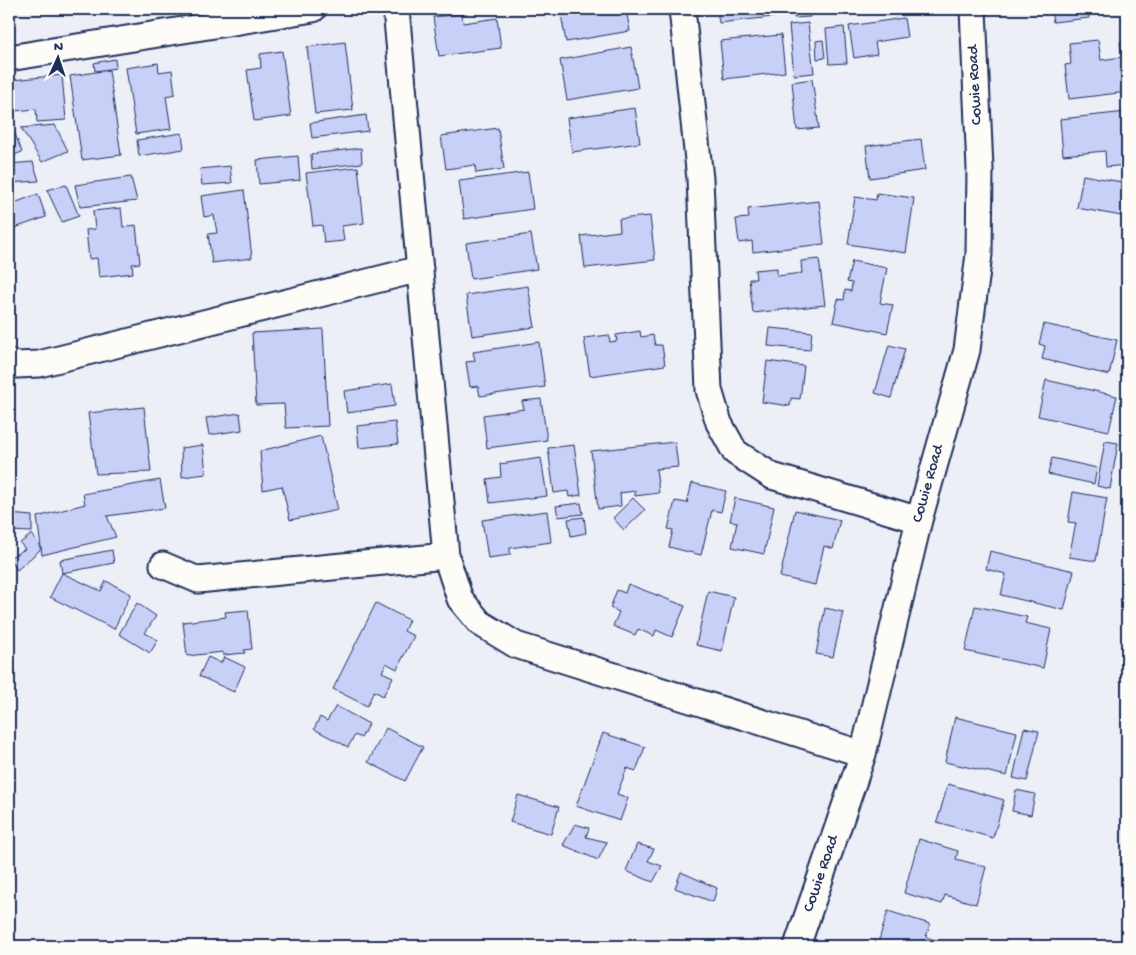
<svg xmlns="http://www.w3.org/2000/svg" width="1136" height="955" font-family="'Gochi Hand',sans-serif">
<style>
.building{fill:#c8d0f8;stroke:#1b2f5e}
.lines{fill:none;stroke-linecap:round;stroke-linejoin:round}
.minor-casing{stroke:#1b2f5e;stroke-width:29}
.minor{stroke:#fdfcf7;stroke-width:25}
.labels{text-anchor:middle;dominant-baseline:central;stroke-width:5;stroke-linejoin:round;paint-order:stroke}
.street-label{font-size:16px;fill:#1b2f5e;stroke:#fdfcf7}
</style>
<rect width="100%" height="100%" fill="#edeff7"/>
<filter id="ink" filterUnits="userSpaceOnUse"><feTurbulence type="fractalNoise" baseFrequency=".02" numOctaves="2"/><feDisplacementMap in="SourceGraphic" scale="10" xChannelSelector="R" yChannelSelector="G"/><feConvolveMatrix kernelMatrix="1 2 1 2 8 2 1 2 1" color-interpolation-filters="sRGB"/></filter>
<g filter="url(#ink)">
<path class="building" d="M 560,9 L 626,9 L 630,31 L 566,42 Z
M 717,9 L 780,9 L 781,16 L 719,23 Z
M 792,9 L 809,9 L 810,17 L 794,18 Z
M 1051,9 L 1088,9 L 1089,18 L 1053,22 Z
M 462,14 L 463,23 L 497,18 L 501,48 L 439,56 L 433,17 Z
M 904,18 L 907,37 L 875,42 L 877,54 L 854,58 L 849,26 Z
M 808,23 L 814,73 L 794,75 L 789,25 Z
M 844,27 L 847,63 L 829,64 L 826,29 Z
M 781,35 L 785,72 L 724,79 L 720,41 Z
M 823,40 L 825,58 L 817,59 L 816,41 Z
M 1098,40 L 1101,60 L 1122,57 L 1120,42 L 1127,41 L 1127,92 L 1069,99 L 1065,65 L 1071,64 L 1069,43 Z
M 345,42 L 353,110 L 315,114 L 307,47 Z
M 631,47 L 638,88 L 567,100 L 560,60 Z
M 282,51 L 291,116 L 254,121 L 247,70 L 261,68 L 260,54 Z
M 115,59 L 116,68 L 95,71 L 94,63 Z
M 158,63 L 159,72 L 172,70 L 175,94 L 166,96 L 171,129 L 136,134 L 126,68 Z
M 109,70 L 121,155 L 82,160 L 70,76 Z
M 62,75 L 66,120 L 37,122 L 36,109 L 15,111 L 12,80 Z
M 812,79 L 819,128 L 797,130 L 792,82 Z
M 635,108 L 640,143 L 572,152 L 567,118 Z
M 1127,112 L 1127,165 L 1106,167 L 1105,151 L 1063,155 L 1060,119 Z
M 366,115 L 368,131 L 312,138 L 310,123 Z
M 9,118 L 22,152 L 9,157 Z
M 55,125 L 68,151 L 42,162 L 21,128 Z
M 498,128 L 504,169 L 476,173 L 475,165 L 446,169 L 441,136 Z
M 182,133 L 184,149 L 139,156 L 137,140 Z
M 921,139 L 925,170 L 870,178 L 866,146 Z
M 361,148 L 362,163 L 312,169 L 311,154 Z
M 298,156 L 300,180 L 259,184 L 257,160 Z
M 33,162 L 39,181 L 9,183 L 9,164 Z
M 230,166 L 232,183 L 202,185 L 200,169 Z
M 358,167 L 364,223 L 342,226 L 344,241 L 324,243 L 322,225 L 313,226 L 306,173 Z
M 528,172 L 533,209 L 464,219 L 459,181 Z
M 1083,175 L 1127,183 L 1127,217 L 1077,208 Z
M 131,177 L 137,201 L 80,207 L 75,185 Z
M 66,185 L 79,216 L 62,222 L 47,190 Z
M 244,190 L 252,258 L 212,263 L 208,234 L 217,233 L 214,215 L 204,217 L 201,196 Z
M 877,193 L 914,198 L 906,253 L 848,244 L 855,197 L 876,200 Z
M 38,194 L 46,217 L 9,230 L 9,205 Z
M 819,201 L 824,244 L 753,252 L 752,241 L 739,243 L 736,219 L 749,218 L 748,209 Z
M 121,208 L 123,227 L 136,225 L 140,263 L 132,264 L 133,273 L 99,277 L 97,258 L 89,259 L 86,230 L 95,229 L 93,211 Z
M 650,216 L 655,260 L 585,268 L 581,236 L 620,231 L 619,219 Z
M 531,234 L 537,269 L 471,279 L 466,243 Z
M 819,259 L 825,305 L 753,313 L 749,279 L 756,279 L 755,270 L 777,268 L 777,276 L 802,273 L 801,261 Z
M 852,261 L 887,268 L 880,303 L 893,305 L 887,333 L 833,322 L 838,299 L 844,300 L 845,290 L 851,291 L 852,283 L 847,282 Z
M 528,286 L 535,327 L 472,336 L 466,295 Z
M 1044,324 L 1117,340 L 1109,375 L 1042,359 L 1045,346 L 1039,344 Z
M 770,328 L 812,332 L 810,350 L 768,346 Z
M 323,329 L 328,426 L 286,428 L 284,404 L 256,405 L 252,333 Z
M 640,331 L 641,337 L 653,335 L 655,345 L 662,345 L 665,365 L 590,376 L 584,338 L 609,335 L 610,342 L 617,341 L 616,335 Z
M 539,342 L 545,387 L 480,396 L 478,386 L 470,387 L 466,362 L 475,361 L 473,352 Z
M 889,345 L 905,349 L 891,398 L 875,393 Z
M 767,361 L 804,366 L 800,399 L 791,398 L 790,406 L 762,402 Z
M 1046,380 L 1117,396 L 1109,431 L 1038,416 Z
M 392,384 L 395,406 L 347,413 L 344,391 Z
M 541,399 L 547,440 L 487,448 L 483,415 L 524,409 L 522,401 Z
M 144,407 L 151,472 L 96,474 L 88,413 Z
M 240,413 L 242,430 L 209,435 L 206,418 Z
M 395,422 L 398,444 L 359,448 L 357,426 Z
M 321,436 L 338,510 L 290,520 L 282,486 L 263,490 L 260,451 Z
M 1105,441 L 1118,443 L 1110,489 L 1097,486 Z
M 675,442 L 678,467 L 656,469 L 659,493 L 635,496 L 635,491 L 620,493 L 621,506 L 598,509 L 591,451 Z
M 203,445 L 206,474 L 182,477 L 181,448 Z
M 574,445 L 581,495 L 569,497 L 568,491 L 554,493 L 548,448 Z
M 541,458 L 547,496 L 490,503 L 487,479 L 501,477 L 500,464 Z
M 1052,458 L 1097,468 L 1094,484 L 1048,474 Z
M 160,480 L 165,508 L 107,516 L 116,537 L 42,555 L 37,517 L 85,504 L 83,494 Z
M 692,483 L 726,491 L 721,512 L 712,510 L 701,555 L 669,547 L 673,530 L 668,529 L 675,501 L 687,503 Z
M 1073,492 L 1107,498 L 1096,561 L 1069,557 L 1076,523 L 1068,522 Z
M 633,498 L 645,510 L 624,530 L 613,518 Z
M 735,498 L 774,507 L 764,554 L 732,547 L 737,522 L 730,521 Z
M 581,503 L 583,514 L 558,517 L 556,506 Z
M 795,510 L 840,520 L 833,549 L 824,546 L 815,585 L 780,577 Z
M 547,511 L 551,542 L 510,548 L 510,555 L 488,558 L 482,520 Z
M 9,514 L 32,516 L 32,532 L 9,531 Z
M 584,517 L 586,533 L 571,536 L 568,519 Z
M 32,534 L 41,549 L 17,570 L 9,558 L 25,549 L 20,543 Z
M 112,550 L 114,563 L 62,573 L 60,560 Z
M 990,551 L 1074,571 L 1064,610 L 1001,595 L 1006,574 L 986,569 Z
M 62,573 L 101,591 L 106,581 L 131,594 L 114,629 L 50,597 Z
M 628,584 L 685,606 L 672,637 L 656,630 L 654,636 L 638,629 L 635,635 L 613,626 L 619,612 L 610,608 L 617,590 L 625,593 Z
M 708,591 L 734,597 L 722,651 L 696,645 Z
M 137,603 L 156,616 L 145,633 L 158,640 L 150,653 L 119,634 Z
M 376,603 L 409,620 L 404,631 L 414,636 L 397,669 L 386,663 L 382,672 L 393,677 L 383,696 L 374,691 L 367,706 L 333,689 Z
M 975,606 L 1027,617 L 1025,623 L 1051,629 L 1043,668 L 965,651 Z
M 825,608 L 843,612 L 833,657 L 816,654 Z
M 248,610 L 252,649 L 244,650 L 245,653 L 223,655 L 223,652 L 187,656 L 183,622 L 226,617 L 225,612 Z
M 208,657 L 221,663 L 224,657 L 245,667 L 234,692 L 199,676 Z
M 336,706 L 369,724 L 361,738 L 355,735 L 348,747 L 314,729 L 320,717 L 327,721 Z
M 955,717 L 1017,732 L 1007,776 L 945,762 Z
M 386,728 L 423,747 L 405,781 L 368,762 Z
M 1024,728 L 1039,731 L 1027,781 L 1013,778 Z
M 603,733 L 645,747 L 636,771 L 627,768 L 617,794 L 628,798 L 620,821 L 576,806 Z
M 948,784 L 1004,800 L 993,838 L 937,822 Z
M 1016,790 L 1035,794 L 1031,815 L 1012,811 Z
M 518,795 L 559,807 L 551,834 L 510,822 Z
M 575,824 L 589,828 L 586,837 L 607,842 L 598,860 L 563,845 Z
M 919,839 L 958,851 L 956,859 L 986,867 L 976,904 L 945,895 L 942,904 L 904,893 Z
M 637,844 L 654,849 L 648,861 L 662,866 L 653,882 L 626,871 Z
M 681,872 L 717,888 L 713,902 L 675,888 Z
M 888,911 L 930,924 L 926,937 L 949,945 L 948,946 L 877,946 Z"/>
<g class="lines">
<defs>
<path id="minor" d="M 396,9 L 446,556 L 460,599 L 480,623 L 516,645 L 863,754
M 682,9 L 700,179 L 709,390 L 719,423 L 735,452 L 772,476 L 919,520
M 9,58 L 313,9
M 9,362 L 17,365 L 39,364 L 420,269
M 163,565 L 198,580 L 446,556
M 797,946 L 863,754 L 919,520 L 967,350 L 979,254 L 980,169 L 973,9"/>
</defs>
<use href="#minor" class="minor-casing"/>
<use href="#minor" class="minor"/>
</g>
</g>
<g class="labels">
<g class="street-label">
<text transform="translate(976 85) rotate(-93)">Cowie Road</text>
<text transform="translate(929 484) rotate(-74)">Cowie Road</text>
<text transform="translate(822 874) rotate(-71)">Cowie Road</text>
</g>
</g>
<rect width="1136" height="955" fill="none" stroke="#fdfcf7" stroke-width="30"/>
<rect x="15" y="15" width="1106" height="925" fill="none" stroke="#1b2f5e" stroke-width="2" filter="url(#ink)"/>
<g transform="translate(58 58) rotate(3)" stroke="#fdfcf7" stroke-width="4" paint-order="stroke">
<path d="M0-4L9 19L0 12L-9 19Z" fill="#1b2f5e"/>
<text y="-8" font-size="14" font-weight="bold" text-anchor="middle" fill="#1b2f5e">N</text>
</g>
</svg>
